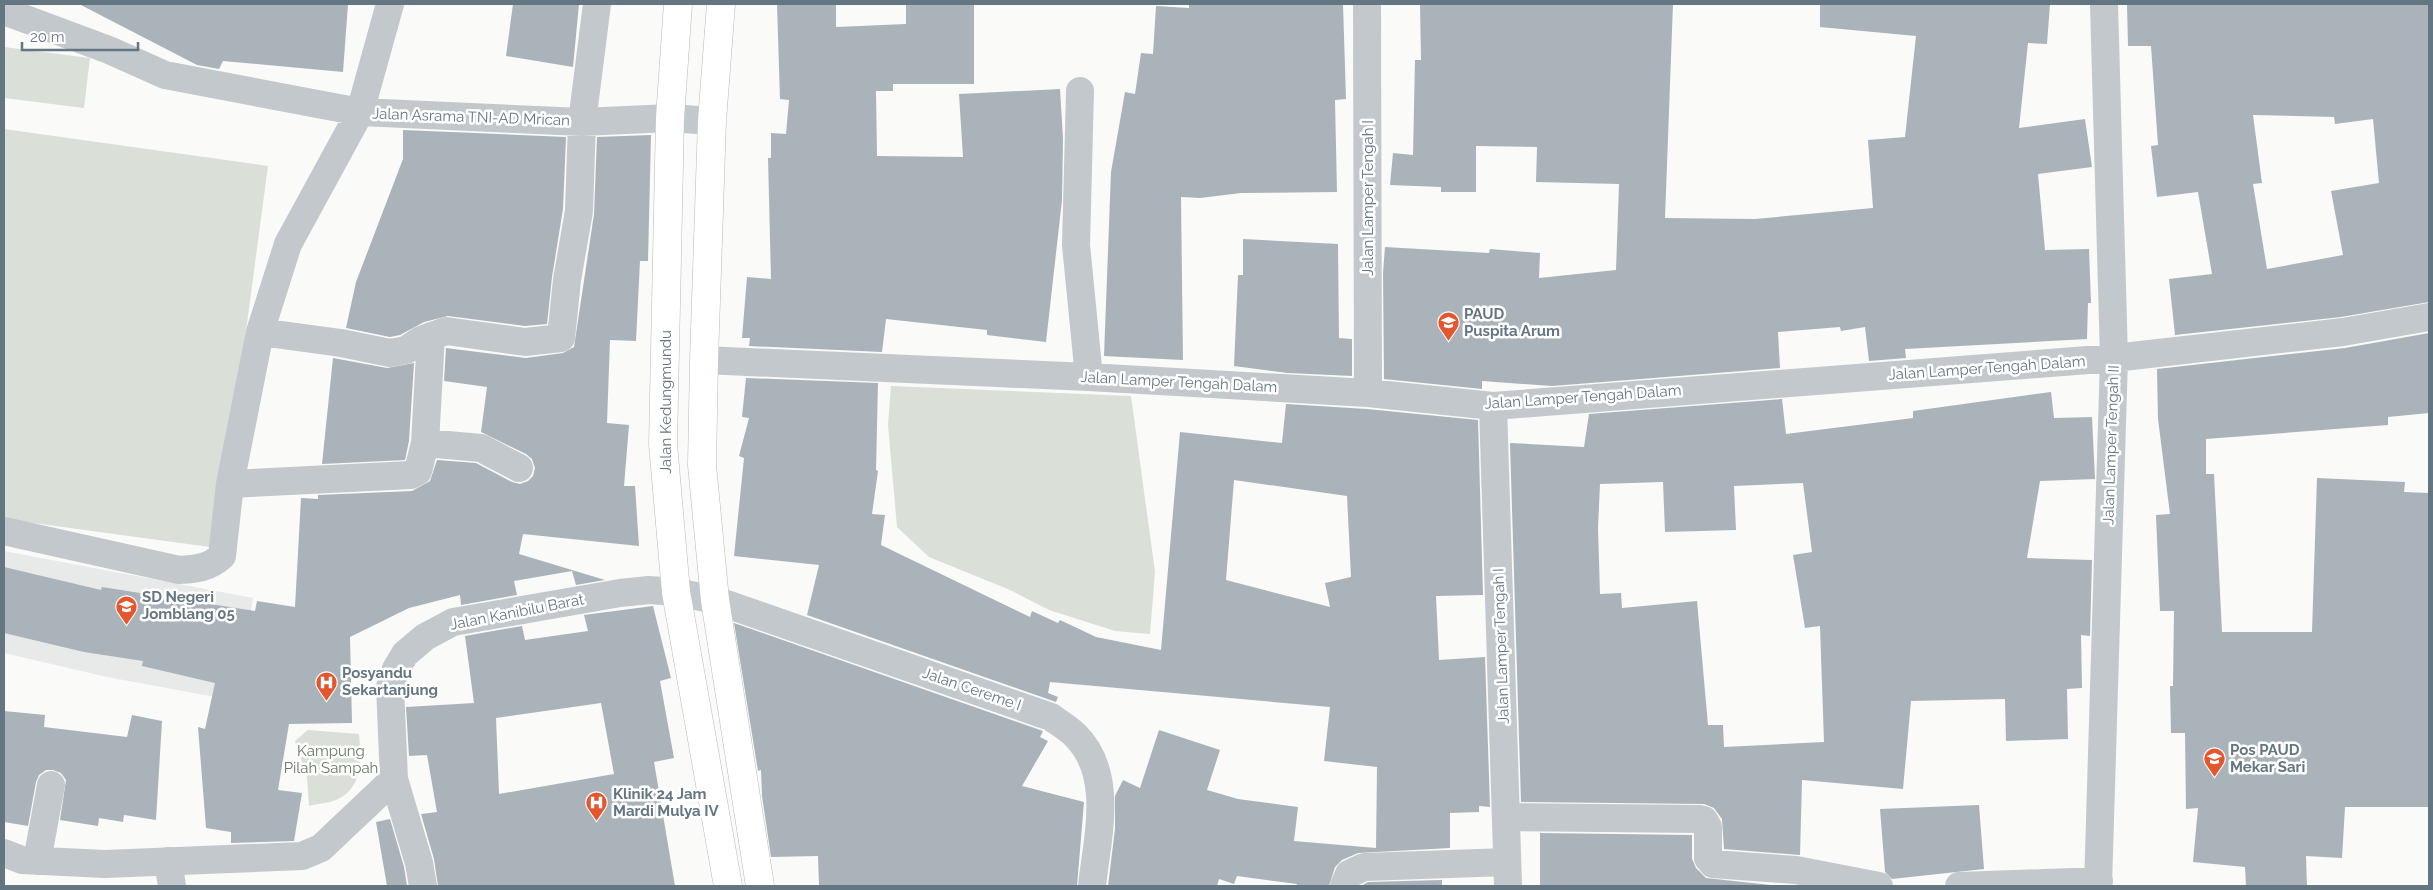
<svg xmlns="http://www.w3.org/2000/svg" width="2433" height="890" font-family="Raleway,sans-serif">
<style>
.built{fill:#e8e9e9}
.green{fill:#dadfd7}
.building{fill:#aab3b9;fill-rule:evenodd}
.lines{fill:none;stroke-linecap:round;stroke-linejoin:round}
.major-casing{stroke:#b5babe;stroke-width:29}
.minor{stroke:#c3c8cc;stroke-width:28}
.major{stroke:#fff;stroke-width:28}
.labels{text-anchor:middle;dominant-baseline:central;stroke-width:5;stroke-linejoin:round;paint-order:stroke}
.street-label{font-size:15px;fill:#657683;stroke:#fff}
.poi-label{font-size:15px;font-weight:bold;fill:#657683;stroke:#fff;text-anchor:start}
.park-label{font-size:15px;fill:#687a64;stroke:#fff}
</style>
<rect width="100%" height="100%" fill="#fafaf8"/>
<path class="built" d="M 4,551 L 253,598 L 237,701 L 107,677 L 4,653 Z"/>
<path class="green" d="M 4,47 L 90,58 L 84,108 L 4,98 Z
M 4,129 L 268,166 L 217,548 L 4,519 Z
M 891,386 L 1131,396 L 1155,572 L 1150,634 L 1115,631 L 1049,610 L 1010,590 L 929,557 L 897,527 L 888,425 Z
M 308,730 L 359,734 C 361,756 363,786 340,798 C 332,803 319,803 309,806 L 307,777 L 295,741 Z"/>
<path class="building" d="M 79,4 L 348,4 L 343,72 L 223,61 L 219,69 L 197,65 Z
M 513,4 L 579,4 L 573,67 L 506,56 Z
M 777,4 L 836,4 L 836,27 L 906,24 L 906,4 L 974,4 L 974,84 L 893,84 L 893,91 L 876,91 L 877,156 L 963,157 L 959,94 L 1060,89 L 1063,138 L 1062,200 L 1046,342 L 987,335 L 987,330 L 886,319 L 882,352 L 749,346 L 750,338 L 742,338 L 747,277 L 771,279 L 768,158 L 771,158 L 771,133 L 786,134 L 789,100 L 780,99 Z
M 1189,4 L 1343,4 L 1346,99 L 1335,100 L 1337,192 L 1241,193 L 1200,198 L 1181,197 L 1183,360 L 1104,356 L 1111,172 L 1125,92 L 1135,94 L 1141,53 L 1153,54 L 1156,6 L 1189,8 Z
M 1420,4 L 1673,4 L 1665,218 L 1755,219 L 1873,208 L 1868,140 L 1905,137 L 1916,36 L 1820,27 L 1820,4 L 2050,4 L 2047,44 L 2028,43 L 2019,128 L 2085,119 L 2092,167 L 2038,174 L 2045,250 L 2089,249 L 2091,303 L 2088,303 L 2087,339 L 1905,349 L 1906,358 L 1869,361 L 1865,327 L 1841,331 L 1840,327 L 1778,332 L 1780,368 L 1552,386 L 1482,381 L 1482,389 L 1384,379 L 1383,273 L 1385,247 L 1489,253 L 1490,249 L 1540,253 L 1539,278 L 1616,270 L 1619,184 L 1536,182 L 1537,147 L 1476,146 L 1476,192 L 1441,192 L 1441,187 L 1390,185 L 1393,153 L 1413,155 L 1415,60 L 1421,60 Z
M 2127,4 L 2429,4 L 2429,302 L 2341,317 L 2175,335 L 2169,279 L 2212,274 L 2198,192 L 2157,197 L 2151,146 L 2158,145 L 2151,46 L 2128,46 ZM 2253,115 L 2334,117 L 2335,124 L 2373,119 L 2379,183 L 2331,191 L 2343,255 L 2267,269 L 2253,184 L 2262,183 Z
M 403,130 L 566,137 L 563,209 L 552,277 L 547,324 L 525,326 L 448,316 L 424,322 L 400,335 L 390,337 L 346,328 L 356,282 L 403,159 Z
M 651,135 L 648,261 L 640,261 L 636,341 L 610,340 L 607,423 L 629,425 L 624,486 L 635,486 L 639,546 L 523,534 L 519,554 L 605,580 L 576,585 L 572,571 L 514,581 L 517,595 L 461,605 L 460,595 L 409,608 L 350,637 L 352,723 L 289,724 L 278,790 L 302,793 L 294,841 L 231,843 L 231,832 L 206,828 L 198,727 L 205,729 L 215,683 L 142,666 L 143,661 L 84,652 L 4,633 L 4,567 L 101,590 L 102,587 L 255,611 L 257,601 L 295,607 L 301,498 L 318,499 L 318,495 L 412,491 L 430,481 L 437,460 L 476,463 L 512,482 L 520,484 L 528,481 L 533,476 L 535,468 L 532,459 L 526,454 L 481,432 L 487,387 L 444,381 L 446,348 L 526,358 L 563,353 L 574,347 L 594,214 L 597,137 Z
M 1243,239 L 1338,244 L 1339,338 L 1352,339 L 1352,376 L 1288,373 L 1234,366 L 1238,275 L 1243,275 Z
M 2429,333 L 2429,413 L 2388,417 L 2388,425 L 2206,439 L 2206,474 L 2214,474 L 2222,632 L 2312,632 L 2317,478 L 2405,482 L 2404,492 L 2429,493 L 2429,807 L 2345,807 L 2342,858 L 2306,856 L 2307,886 L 2246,886 L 2245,867 L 2193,862 L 2198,808 L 2186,809 L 2185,733 L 2171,733 L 2170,686 L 2173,686 L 2174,611 L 2160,611 L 2156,515 L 2170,514 L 2158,419 L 2157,369 L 2345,348 Z
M 333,358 L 387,368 L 414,363 L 409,441 L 405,460 L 322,464 Z
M 746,378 L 878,383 L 876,470 L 878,471 L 872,514 L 885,515 L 881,545 L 1030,617 L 1032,611 L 1058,623 L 1060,620 L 1096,637 L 1161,650 L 1180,432 L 1282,443 L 1286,404 L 1367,409 L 1478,420 L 1483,595 L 1436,596 L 1439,660 L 1485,657 L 1490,807 L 1479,806 L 1479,812 L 1450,813 L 1450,848 L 1358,853 L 1342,860 L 1335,867 L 1329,886 L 1296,886 L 1297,884 L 1237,876 L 1234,884 L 1219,879 L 1217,886 L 1108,886 L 1115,829 L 1115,796 L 1123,780 L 1140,788 L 1159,730 L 1220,750 L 1207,790 L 1238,799 L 1298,807 L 1294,841 L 1376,848 L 1377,767 L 1324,761 L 1330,707 L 1050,682 L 1048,693 L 1058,697 L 1056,702 L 807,615 L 819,565 L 734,556 L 744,458 L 739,456 L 749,418 L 742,417 ZM 1234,480 L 1347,496 L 1351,577 L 1325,583 L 1330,607 L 1226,580 Z
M 2051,392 L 2054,418 L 2092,417 L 2095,479 L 2040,481 L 2027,558 L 2092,560 L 2090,636 L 2081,635 L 2082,688 L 2067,689 L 2068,739 L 2006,741 L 2005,699 L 1911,701 L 1903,789 L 1802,780 L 1800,855 L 1724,849 L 1722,819 L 1714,808 L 1704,804 L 1521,802 L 1510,443 L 1584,447 L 1589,414 L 1782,399 L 1786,434 L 1913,418 L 1913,411 ZM 1663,482 L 1665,532 L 1736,530 L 1734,486 L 1803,483 L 1812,552 L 1793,555 L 1805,628 L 1820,626 L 1824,742 L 1724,747 L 1723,725 L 1708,725 L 1697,601 L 1622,608 L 1621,593 L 1600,594 L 1598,528 L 1600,484 Z
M 653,606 L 671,678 L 660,681 L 674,758 L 654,762 L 675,886 L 438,886 L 434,859 L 421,814 L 437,812 L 427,755 L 409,756 L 406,707 L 474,703 L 465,636 L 522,626 L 525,640 L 588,631 L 584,615 ZM 601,703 L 614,774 L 499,794 L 496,718 Z
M 734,623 L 1043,731 L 1040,737 L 1048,741 L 1022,786 L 1084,802 L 1077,886 L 819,886 L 818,856 L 771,857 L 762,796 L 761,770 L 758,771 Z
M 4,711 L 45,715 L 44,727 L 127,737 L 132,715 L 162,721 L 156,820 L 124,815 L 123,822 L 99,818 L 98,826 L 60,820 L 66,780 L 61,773 L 53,770 L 46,770 L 39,775 L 36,782 L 28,826 L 4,822 Z
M 1979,805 L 1984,869 L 1892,879 L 1885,872 L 1880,809 Z
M 390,819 L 404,867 L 407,886 L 387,886 L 376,822 Z
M 1540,833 L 1692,835 L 1692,859 L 1696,868 L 1706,878 L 1781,886 L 1540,886 Z
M 1442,880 L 1442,886 L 1361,886 L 1368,882 Z"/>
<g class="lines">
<defs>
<path id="major" d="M 678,4 L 670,118 L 663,444 L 676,592 L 728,886
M 721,4 L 712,121 L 704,360 L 702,465 L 715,600 L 760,886"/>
</defs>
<use href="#major" class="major-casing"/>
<path class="minor" d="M 1367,4 L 1368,393
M 4,11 L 109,50 L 165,75 L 360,112 L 582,122 L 670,118 L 712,121
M 1080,91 L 1076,245 L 1089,377
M 260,332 L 341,343 L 390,353 L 406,350 L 421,340 L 446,331 L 525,342 L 561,338 L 567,280 L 579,211 L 582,122 L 597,4
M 704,360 L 1089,377 L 1368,393 L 1493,406 L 2114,358 L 2343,332 L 2429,317
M 1493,406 L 1508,886
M 425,443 L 431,336
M 230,484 L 411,475 L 418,471 L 425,443 L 481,448 L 519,468
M 4,531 L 179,570 C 196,569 209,568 222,556 L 230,484 L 260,332 L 288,244 L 360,112 L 390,4
M 1506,817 L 1700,819 L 1704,820 L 1708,827 L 1708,858 L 1713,864 L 1796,870 L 1879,886
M 4,853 L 22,860 L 105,864 L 302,856 L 321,848 L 394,779
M 37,861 L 51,785
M 168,861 L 172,886
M 423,886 L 419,863 L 394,779 L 390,687 L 396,669 L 405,654 L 425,637 L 453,622 L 620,593 L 649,590 L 676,592 L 715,600 L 1051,717 C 1059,723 1068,728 1075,735 C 1115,774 1097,838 1092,886
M 1344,886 L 1349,874 L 1364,867 L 1507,862
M 1959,886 L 2099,881
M 2098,886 L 2114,358 L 2104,4"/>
<use href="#major" class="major"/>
</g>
<defs>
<symbol id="school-pin" viewBox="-11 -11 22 30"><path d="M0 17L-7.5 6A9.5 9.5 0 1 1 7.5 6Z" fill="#e4572e" stroke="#fff"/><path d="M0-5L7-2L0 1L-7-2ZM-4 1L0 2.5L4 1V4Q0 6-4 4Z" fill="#fff"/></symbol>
<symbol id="hospital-pin" viewBox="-11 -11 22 30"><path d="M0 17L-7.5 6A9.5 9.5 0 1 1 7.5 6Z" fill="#e4572e" stroke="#fff"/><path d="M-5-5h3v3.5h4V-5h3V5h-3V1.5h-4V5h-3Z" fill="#fff"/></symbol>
</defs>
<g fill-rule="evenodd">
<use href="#school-pin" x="1436" y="310" width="25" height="34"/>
<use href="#school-pin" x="114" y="594" width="25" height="34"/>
<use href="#hospital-pin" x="314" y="670" width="25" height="34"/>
<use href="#school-pin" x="2202" y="746" width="25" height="34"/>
<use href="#hospital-pin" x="584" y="790" width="25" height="34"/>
</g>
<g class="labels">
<g class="street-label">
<text transform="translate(471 117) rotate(2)">Jalan Asrama TNI-AD Mrican</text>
<text transform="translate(1368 198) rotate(-90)">Jalan Lamper Tengah I</text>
<text transform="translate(1987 368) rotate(-4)">Jalan Lamper Tengah Dalam</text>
<text transform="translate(1179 382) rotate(3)">Jalan Lamper Tengah Dalam</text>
<text transform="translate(1583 397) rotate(-4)">Jalan Lamper Tengah Dalam</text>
<text transform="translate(666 402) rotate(-90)">Jalan Kedungmundu</text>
<text transform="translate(2111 445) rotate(-88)">Jalan Lamper Tengah II</text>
<text transform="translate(517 612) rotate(-11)">Jalan Kanibilu Barat</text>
<text transform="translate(1501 646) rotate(-92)">Jalan Lamper Tengah I</text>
<text transform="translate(972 689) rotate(19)">Jalan Cereme I</text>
</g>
<g class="poi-label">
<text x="1464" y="314">PAUD<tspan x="1464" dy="17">Puspita Arum</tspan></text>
<text x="142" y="597">SD Negeri<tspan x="142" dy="17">Jomblang 05</tspan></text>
<text x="342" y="673">Posyandu<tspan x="342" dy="17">Sekartanjung</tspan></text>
<text x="2230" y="750">Pos PAUD<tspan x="2230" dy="17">Mekar Sari</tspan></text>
<text x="613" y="794">Klinik 24 Jam<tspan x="613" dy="17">Mardi Mulya IV</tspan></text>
</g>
<g class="park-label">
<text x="331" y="751">Kampung<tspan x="331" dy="17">Pilah Sampah</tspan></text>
</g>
</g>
<rect width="2433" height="890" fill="none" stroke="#657683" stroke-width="10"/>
<path d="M22 42v8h116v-8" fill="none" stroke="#657683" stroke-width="2.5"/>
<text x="30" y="42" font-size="15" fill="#657683" stroke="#ffffff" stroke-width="4" paint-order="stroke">20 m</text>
</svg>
